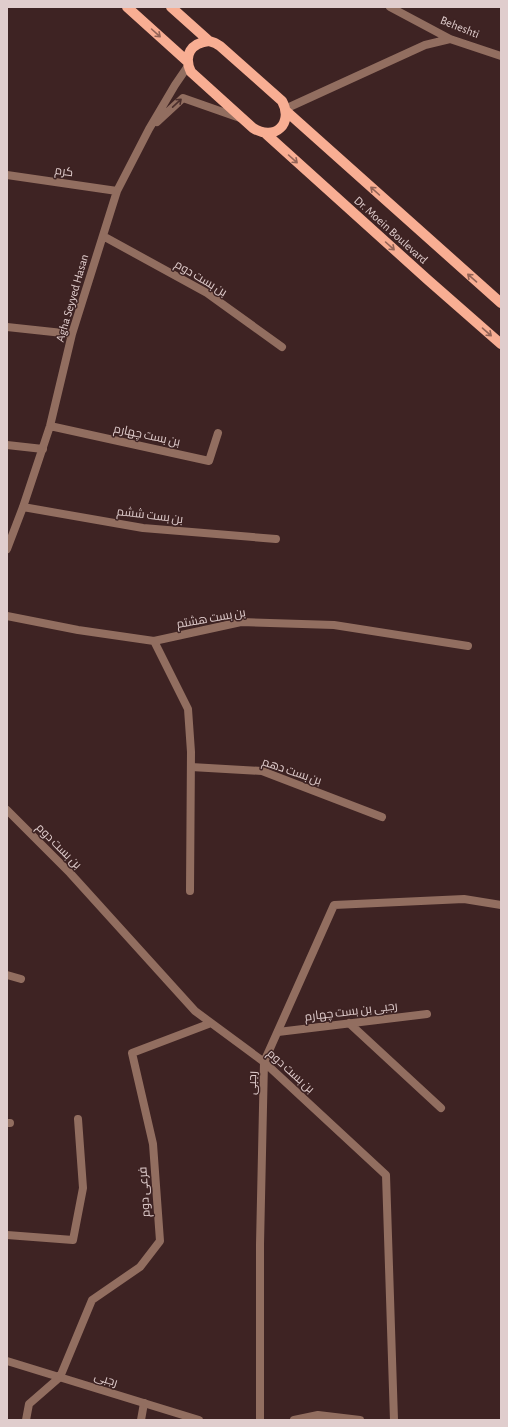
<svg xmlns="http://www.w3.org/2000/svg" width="508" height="1427" font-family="'Alegreya Sans',Cairo,sans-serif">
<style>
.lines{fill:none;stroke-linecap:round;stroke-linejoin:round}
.lane{stroke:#926e60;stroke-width:8}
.street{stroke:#926e60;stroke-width:8}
.primary{stroke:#f8ae93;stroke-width:10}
.oneway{stroke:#926255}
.oneway2{stroke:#4b2e2c}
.labels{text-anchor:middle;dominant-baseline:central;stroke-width:3;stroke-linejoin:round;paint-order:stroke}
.street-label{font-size:12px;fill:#e0cdcd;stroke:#3e2323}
</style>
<rect width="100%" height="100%" fill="#3e2323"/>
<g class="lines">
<path class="lane" d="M 191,767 L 262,771 L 382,817
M 349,1023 L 441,1108
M 278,1032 L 427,1014
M 26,1420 L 29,1404 L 60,1377
M 141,1420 L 144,1403"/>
<path class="street" d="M 390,7 L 450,39 L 501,56
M 285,109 L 425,45 L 450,39
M 157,122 L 183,98 L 240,118
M 7,175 L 117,191
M 103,236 L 207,293 L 282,347
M 7,327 L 72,334
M 50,426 L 209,461 L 218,433
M 7,445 L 43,449
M 23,507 L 143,528 L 276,539
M 7,549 L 23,507 L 50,426 L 72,334 L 117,191 L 149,129 L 175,85 L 188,66
M 7,616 L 78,630 L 154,641 L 241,622 L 334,625 L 468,646
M 154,641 L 188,709 L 191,752 L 190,891
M 7,810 L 70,873 L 195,1011 L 264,1062 L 386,1175 L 394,1420
M 7,975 L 21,979
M 7,1123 L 10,1123
M 7,1235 L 73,1240 L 83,1188 L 78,1119
M 7,1361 L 199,1420
M 60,1377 L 92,1300 L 140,1267 L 160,1241 L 153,1144 L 132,1053 L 211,1023
M 260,1420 L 260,1244 L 264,1062 L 334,905 L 464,899 L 501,905
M 294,1420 L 318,1415 L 360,1420"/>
<path class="primary" d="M 127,7 L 188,62
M 171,7 L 209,41 L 215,43 L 220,46 L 282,101 C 294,123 275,142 253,128 L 191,72 C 183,55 191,43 209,41
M 286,111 L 501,303
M 265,133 L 428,280 L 501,344"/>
</g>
<defs><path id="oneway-shaft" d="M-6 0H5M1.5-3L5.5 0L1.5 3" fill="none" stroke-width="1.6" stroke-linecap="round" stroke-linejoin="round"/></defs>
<g class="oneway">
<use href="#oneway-shaft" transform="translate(156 33) rotate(42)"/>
<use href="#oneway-shaft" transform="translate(293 159) rotate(42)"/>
<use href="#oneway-shaft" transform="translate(375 191) rotate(-138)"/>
<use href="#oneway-shaft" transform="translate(390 246) rotate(42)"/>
<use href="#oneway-shaft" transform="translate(472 278) rotate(-139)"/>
<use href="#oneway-shaft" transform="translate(487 332) rotate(41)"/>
</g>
<use class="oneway2" href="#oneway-shaft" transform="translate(177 103) rotate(-43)"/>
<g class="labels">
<g class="street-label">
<text transform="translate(460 27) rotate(22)">Beheshti</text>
<text transform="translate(64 171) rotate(8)">کرم</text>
<text transform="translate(391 230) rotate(42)">Dr. Moein Boulevard</text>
<text transform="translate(201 278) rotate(31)">بن بست دوم</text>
<text transform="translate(72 298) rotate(-74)">Agha Seyyed Hasan</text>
<text transform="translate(147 435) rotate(12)">بن بست چهارم</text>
<text transform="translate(150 515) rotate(7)">بن بست ششم</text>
<text transform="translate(211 618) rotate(-10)">بن بست هشتم</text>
<text transform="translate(292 771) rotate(19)">بن بست دهم</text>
<text transform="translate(59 846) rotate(45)">بن بست دوم</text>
<text transform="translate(351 1011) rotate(-7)">رجبی بن بست چهارم</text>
<text transform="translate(291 1071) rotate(42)">بن بست دوم</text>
<text transform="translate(252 1083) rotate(-89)">رجبی</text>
<text transform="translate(144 1192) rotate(-94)">فرعی دوم</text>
<text transform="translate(106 1379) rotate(17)">رجبی</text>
</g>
</g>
<rect width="508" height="1427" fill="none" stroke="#e0cdcd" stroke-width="16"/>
</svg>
